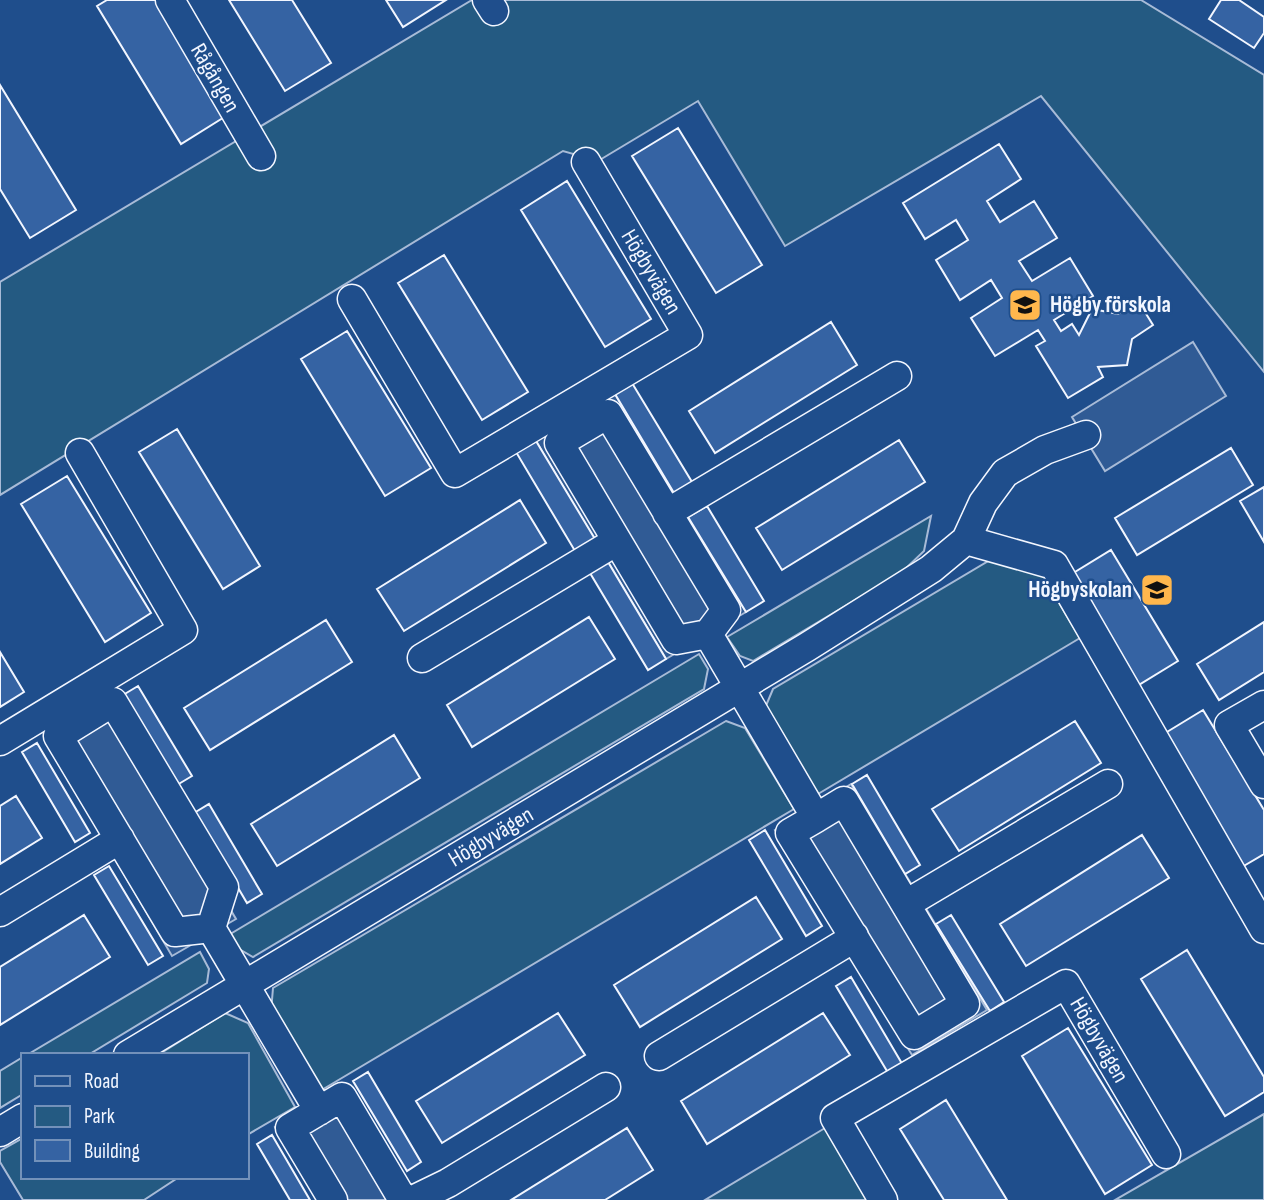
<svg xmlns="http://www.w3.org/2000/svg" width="1264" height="1200" font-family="'Sofia Sans Condensed',sans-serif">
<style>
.green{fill:#245a82;stroke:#a8bbd7;stroke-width:2}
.parking{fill:#305b95;stroke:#a8bbd7;stroke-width:2}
.building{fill:#3563a3;stroke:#f2f6ff;stroke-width:2}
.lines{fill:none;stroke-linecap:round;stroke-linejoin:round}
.minor-casing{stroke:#f2f6ff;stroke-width:31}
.minor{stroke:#1f4e8c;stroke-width:28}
.labels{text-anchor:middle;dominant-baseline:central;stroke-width:5;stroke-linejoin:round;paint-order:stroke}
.street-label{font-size:23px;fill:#f2f6ff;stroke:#1f4e8c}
.poi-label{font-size:23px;font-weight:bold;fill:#f2f6ff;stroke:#1f4e8c;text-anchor:start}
</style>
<rect width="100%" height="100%" fill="#1f4e8c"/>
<path class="green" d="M 472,0 L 1141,0 L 1264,75 L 1264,372 L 1041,96 L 785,246 L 698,101 L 598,161 L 563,151 L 0,495 L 0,282 Z
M 931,516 L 924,551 L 902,572 L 753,661 L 740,656 L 727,637 Z
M 1022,541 L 1080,638 L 818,794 L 765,708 L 773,689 Z
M 699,654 L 708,669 L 704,689 L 253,957 L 234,946 L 227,936 Z
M 726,721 L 745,728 L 794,809 L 320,1091 L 271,1012 L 273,988 Z
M 200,952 L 209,969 L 207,983 L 88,1055 L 27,1055 Z
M 225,1013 L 248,1023 L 295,1107 L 247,1135 L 247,1055 L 158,1055 Z
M 23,1057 L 23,1094 L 0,1108 L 0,1071 Z
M 1264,1114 L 1264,1200 L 1115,1200 Z
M 830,1125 L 875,1200 L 705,1200 Z
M 23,1138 L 23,1177 L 179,1177 L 144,1200 L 23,1200 L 0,1162 L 0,1151 Z"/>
<path class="parking" d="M 1193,342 L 1226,396 L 1105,471 L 1072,417 Z
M 615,394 L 746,612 L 666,659 L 536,441 Z
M 108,703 L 236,919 L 172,956 L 45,740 Z
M 851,784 L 987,1010 L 912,1055 L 775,830 Z
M 344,1085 L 413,1200 L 318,1200 L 275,1127 Z"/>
<path class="building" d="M 107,0 L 156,0 L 226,116 L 181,144 L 97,6 Z
M 229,0 L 292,0 L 331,63 L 285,91 Z
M 386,0 L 446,0 L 403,27 Z
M 1221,0 L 1239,0 L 1264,17 L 1264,33 L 1254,48 L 1209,19 Z
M 0,85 L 76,210 L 30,238 L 0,189 Z
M 678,128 L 762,265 L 716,293 L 632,156 Z
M 999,144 L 1021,179 L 987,201 L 1000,222 L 1034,201 L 1057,238 L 1019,261 L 1032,281 L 1070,258 L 1093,296 L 1054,320 L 1061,331 L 1072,324 L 1079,335 L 1092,309 L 1118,314 L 1138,301 L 1153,325 L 1132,339 L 1127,365 L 1098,367 L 1103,377 L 1068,398 L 1036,346 L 1045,341 L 1038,330 L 995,356 L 971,318 L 1002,298 L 991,280 L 960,300 L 936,260 L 968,240 L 956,220 L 925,239 L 903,203 Z
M 567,181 L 651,319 L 605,347 L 521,210 Z
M 444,255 L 528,392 L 482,420 L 398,283 Z
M 831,322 L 857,365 L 715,453 L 689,411 Z
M 347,331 L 431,468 L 385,496 L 301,359 Z
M 632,383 L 692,482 L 674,493 L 615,394 Z
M 177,429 L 260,566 L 223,589 L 139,452 Z
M 899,440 L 925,482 L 782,570 L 756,528 Z
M 536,441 L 595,539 L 575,551 L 516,452 Z
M 1231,448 L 1253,485 L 1137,555 L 1115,518 Z
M 67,476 L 151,613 L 105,642 L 21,504 Z
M 1264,487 L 1264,542 L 1240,501 Z
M 520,500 L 546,543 L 404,631 L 377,589 Z
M 707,506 L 764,601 L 746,612 L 688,517 Z
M 1111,550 L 1178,661 L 1137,686 L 1070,575 Z
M 608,562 L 666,659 L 648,670 L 590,573 Z
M 589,617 L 615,659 L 472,747 L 447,705 Z
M 326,620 L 352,662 L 210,750 L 184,708 Z
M 1264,622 L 1264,672 L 1219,700 L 1197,664 Z
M 0,652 L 24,692 L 0,707 Z
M 138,686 L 192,776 L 177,785 L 123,695 Z
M 1203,710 L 1264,810 L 1264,854 L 1242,867 L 1162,735 Z
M 1075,721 L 1101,763 L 959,851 L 932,809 Z
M 394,735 L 420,778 L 277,866 L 251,824 Z
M 37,743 L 90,833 L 75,842 L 22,752 Z
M 867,775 L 920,865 L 905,874 L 852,784 Z
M 16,796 L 42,838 L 0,864 L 0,806 Z
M 209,804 L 262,894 L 247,903 L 194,813 Z
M 765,830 L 822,926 L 806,936 L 749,840 Z
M 1142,835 L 1169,878 L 1026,966 L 1000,924 Z
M 109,866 L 163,956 L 148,965 L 94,875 Z
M 756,897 L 782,939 L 640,1027 L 614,985 Z
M 84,915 L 110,957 L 0,1025 L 0,967 Z
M 951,915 L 1004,1002 L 990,1011 L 936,924 Z
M 1187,950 L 1264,1077 L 1264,1092 L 1225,1116 L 1141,979 Z
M 851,977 L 904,1067 L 890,1076 L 836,986 Z
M 558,1013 L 585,1055 L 442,1143 L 416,1101 Z
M 823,1013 L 850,1055 L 707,1144 L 681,1101 Z
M 1068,1028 L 1152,1165 L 1105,1194 L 1022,1056 Z
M 368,1072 L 421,1162 L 407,1171 L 353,1081 Z
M 946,1100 L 1007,1200 L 944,1200 L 900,1129 Z
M 627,1128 L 653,1170 L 605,1200 L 511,1200 Z
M 272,1135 L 310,1200 L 290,1200 L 257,1144 Z"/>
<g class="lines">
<defs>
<path id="minor" d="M 170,0 L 261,156
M 487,0 L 494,11
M 352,299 L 455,473 L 688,335 L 586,162
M 667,513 L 897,376
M 966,540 L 1054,565 L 1264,929
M 708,634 L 676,640 L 559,443 L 608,414 L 726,610 L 708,634 L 816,818 L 844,801 L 965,1004 L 914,1035 L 790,833 L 816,818
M 422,658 L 617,541
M 1264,705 L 1229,725 L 1264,784
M 0,741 L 183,630 L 80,453
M 906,904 L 1108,784
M 0,912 L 120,839
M 211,928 L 175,932 L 58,736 L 113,702 L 224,887 L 211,928 L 319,1111
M 128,1055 L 807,647 L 931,569 L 966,540 L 983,503 L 1005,473 L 1045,450 L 1086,435
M 659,1056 L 844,944 L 854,936
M 0,1132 L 23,1118
M 333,1200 L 290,1128 L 342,1097 L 403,1200
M 413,1200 L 448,1183 L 606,1087
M 883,1200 L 835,1118 L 1066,984 L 1166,1154"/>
</defs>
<use href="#minor" class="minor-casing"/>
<use href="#minor" class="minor"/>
</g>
<defs>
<symbol id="school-square" viewBox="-11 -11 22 22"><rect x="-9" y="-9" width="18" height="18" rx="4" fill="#ffb74d" stroke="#1f4e8c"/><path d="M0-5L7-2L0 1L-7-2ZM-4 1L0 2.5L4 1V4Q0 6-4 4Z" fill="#111"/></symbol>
</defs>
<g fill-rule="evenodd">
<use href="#school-square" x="1006" y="286" width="38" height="38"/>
<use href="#school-square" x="1138" y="571" width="38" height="38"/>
</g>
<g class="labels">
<g class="street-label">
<text transform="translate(215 78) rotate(60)">Rågången</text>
<text transform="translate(651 272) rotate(59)">Högbyvägen</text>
<text transform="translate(491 837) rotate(-31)">Högbyvägen</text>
<text transform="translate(1099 1040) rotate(60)">Högbyvägen</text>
</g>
<g class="poi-label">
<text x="1050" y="305">Högby förskola</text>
<text x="1132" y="590" text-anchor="end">Högbyskolan</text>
</g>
</g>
<rect x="21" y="1053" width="228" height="126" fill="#1f4e8c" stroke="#7391ba" stroke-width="2"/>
<rect x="35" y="1076" width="35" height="10" fill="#1f4e8c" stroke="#7391ba" stroke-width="2"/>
<text x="84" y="1088" font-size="21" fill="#f2f6ff">Road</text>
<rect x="35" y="1106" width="35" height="21" fill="#245a82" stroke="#7391ba" stroke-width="2"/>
<text x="84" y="1123" font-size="21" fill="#f2f6ff">Park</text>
<rect x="35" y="1140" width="35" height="21" fill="#3563a3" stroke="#7391ba" stroke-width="2"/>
<text x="84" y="1158" font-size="21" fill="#f2f6ff">Building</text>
</svg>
